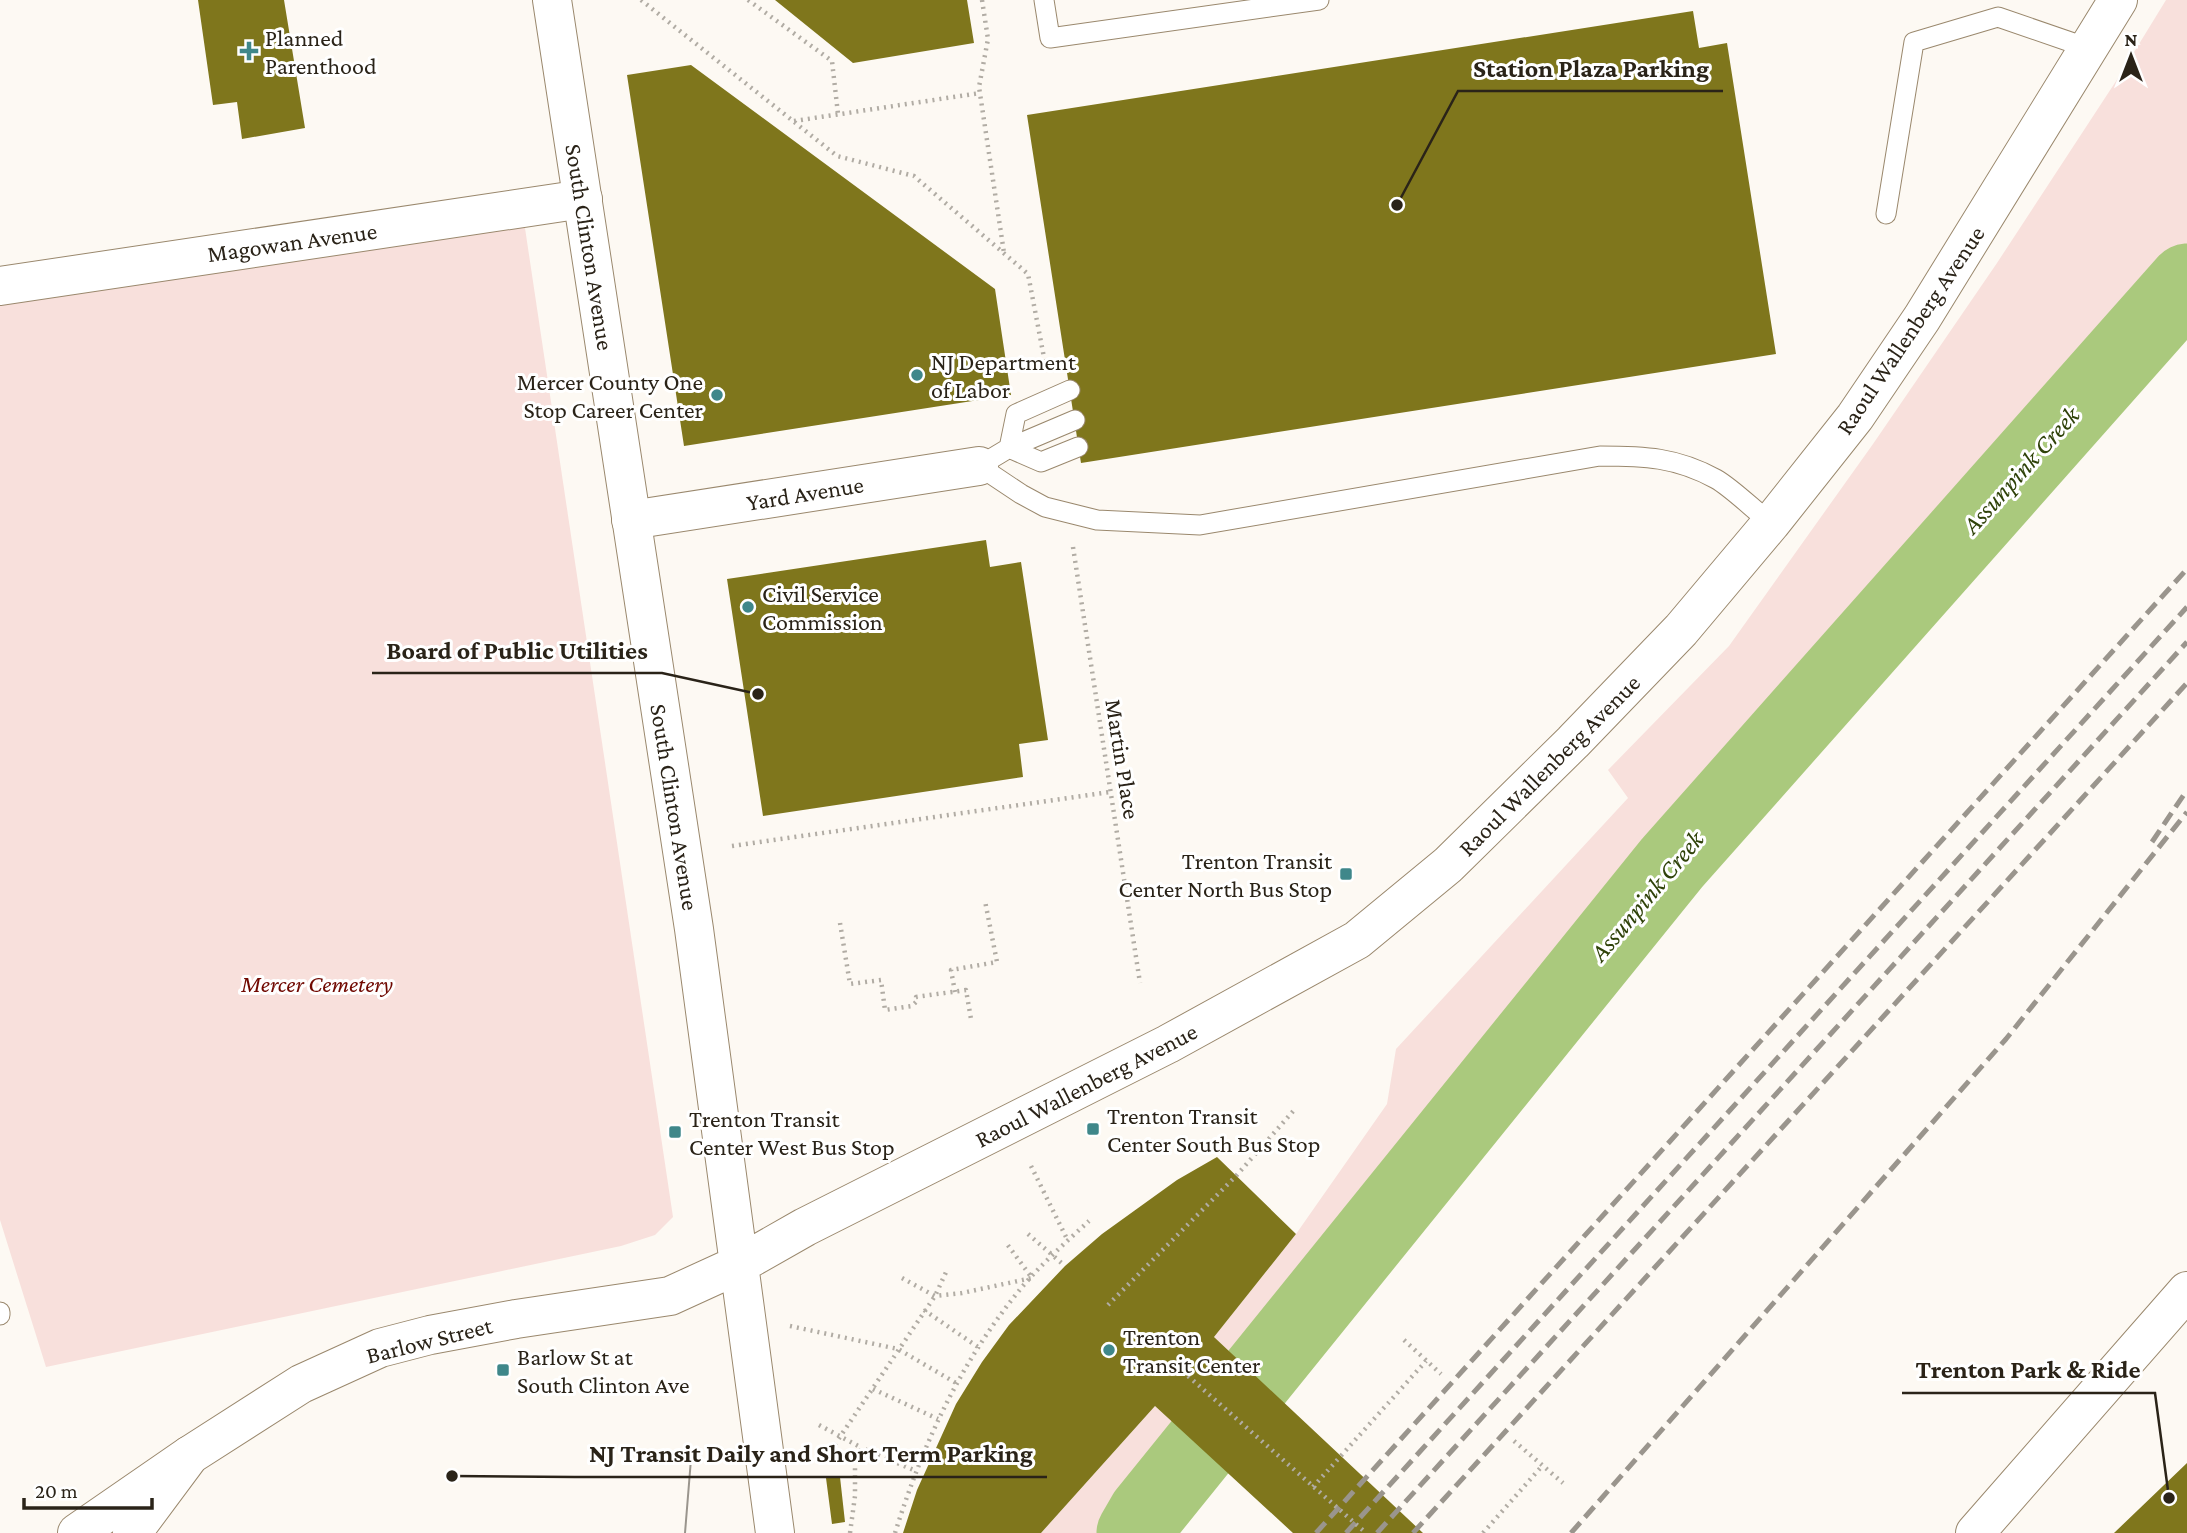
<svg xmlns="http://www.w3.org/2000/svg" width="2187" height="1533" font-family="'Crimson Pro',serif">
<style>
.green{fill:#f8e0dc}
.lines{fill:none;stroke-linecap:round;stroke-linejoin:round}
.river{stroke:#aac97d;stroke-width:77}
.building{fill:#7f761c}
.lane-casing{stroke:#9a886d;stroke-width:21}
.street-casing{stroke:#9a886d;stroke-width:40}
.secondary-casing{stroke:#9a886d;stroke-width:40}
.highway-casing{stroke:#9a886d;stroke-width:40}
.path{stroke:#b1aca4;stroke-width:4.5;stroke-dasharray:2 5;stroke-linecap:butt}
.lane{stroke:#fff;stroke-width:19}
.street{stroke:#fff;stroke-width:38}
.secondary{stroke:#fff;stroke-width:38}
.highway{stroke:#fff;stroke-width:38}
.tram{stroke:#9a958d;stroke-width:2}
.rail{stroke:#9a958d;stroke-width:5;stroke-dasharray:14 7;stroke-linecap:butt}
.path-bridge{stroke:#b1aca4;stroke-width:4.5;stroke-dasharray:2 5;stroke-linecap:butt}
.poi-dot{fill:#3f878a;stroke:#fff;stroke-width:2.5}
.labels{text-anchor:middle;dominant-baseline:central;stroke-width:6;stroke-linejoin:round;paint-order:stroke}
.poi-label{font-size:24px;fill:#2a2318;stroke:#fff;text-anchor:start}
.street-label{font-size:24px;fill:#2a2318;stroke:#fff}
.park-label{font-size:24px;font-style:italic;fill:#700800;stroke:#fff}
.water-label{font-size:26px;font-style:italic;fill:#2f4209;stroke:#fff}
.leader{fill:none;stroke:#2a2318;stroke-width:2.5}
.callout-dot{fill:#2a2318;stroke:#fff;stroke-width:2.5}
.callout-label{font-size:26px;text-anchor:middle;font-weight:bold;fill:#2a2318;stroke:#fff;stroke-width:6;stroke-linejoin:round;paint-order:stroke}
</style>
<rect width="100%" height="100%" fill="#fdf9f3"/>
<path class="green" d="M 2166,0 L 2187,0 L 2187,331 L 1634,940 L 1280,1399 L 1214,1337 L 1296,1234 L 1387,1104 L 1396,1049 L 1628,798 L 1608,770 L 1729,646 L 1873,444 L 1997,263 L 2120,75 Z
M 522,208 L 673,1217 L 655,1235 L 621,1246 L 46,1367 L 0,1220 L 0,286 Z
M 1155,1406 L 1224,1470 L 1180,1533 L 1041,1533 Z"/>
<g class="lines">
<path class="river" d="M 1135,1533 L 1146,1514 L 1672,863 L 2187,282"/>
</g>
<path class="building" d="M 198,0 L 284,0 L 305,128 L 242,139 L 237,102 L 213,105 Z
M 775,0 L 967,0 L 974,43 L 853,63 Z
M 1693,11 L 1699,48 L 1727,43 L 1776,354 L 1081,463 L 1027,115 Z
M 691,65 L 995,289 L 1011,395 L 684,446 L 627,75 Z
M 986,540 L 990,567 L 1021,562 L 1048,740 L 1019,744 L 1023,777 L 763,816 L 727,579 Z
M 1217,1157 L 1296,1234 L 1214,1337 L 1423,1533 L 1293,1533 L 1155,1406 L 1041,1533 L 903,1533 L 917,1490 L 956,1404 L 982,1362 L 1009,1325 L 1065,1266 L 1102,1234 L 1177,1180 Z
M 2187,1463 L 2187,1533 L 2114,1533 Z
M 840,1477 L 845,1522 L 832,1524 L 826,1478 Z"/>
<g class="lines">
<defs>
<path id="lane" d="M 1044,0 L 1050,38 L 1319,0
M 1886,214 L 1914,42 L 1998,17 L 2088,48
M 1075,420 L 1009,448 L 979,466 L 1021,494 L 1045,507 L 1097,520 L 1200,525 L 1600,456 C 1644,456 1676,457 1716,479 C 1732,488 1755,511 1771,523
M 1009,448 L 1016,414 L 1070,390
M 1009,448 L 1041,462 L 1078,447
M 0,1312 L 0,1315"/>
<path id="street" d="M 0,286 L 583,199
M 631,520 L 979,466
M 1975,1533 L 2187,1291"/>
<path id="secondary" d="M 552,0 L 694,929 L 775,1533
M 132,1533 L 190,1455 L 301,1384 L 380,1348 L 430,1335 L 516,1319 L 670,1296 L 740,1264 L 805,1227 L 1168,1044 L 1357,940 L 1448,865 L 1573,742 L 1681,630 L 1771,523 L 1855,417 L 1922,318 L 2118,0"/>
<path id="highway" d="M 77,1533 L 190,1455"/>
</defs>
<use href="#lane" class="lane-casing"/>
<use href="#street" class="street-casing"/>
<use href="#secondary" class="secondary-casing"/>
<use href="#highway" class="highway-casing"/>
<path class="path" d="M 641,0 L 837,156 L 914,176 L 1028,274 L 1046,368
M 748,0 L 832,61 L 838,114
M 982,0 L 988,39 L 979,87 L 1004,253
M 794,121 L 980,93
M 1073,547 L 1140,983
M 732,846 L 1110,792
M 840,923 L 850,984 L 881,980 L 885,1010 L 912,1006 L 916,1002 L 916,997 L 966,990 L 971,1019
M 955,992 L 951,970 L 997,962 L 985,901
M 1031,1166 L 1068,1241
M 1028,1234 L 1065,1266
M 902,1278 L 935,1296 L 962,1293 L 1032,1278 L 1007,1244
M 1108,1305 L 1236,1176 L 1296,1108
M 924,1310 L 978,1347
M 790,1326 L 898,1349 L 956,1383
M 1404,1340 L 1441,1374
M 873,1389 L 938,1419
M 819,1425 L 862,1448
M 1514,1441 L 1563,1483
M 823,1462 L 935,1296 L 947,1270
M 1313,1487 L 1426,1361
M 850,1533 L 855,1496 L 855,1459 L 862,1448 L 916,1471
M 895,1533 C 923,1444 959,1365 1018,1292 C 1037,1268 1066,1242 1089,1221
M 1483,1533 L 1542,1466"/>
<use href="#lane" class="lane"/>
<use href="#street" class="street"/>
<use href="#secondary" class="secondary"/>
<use href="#highway" class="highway"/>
<path class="tram" d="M 685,1533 L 691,1459"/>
<path class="rail" d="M 2152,842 L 2187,790
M 1316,1533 L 2187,569
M 1346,1533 L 2187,607
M 1377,1533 L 2187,642
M 1413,1533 L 2187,683
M 1571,1533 L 2006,1039 L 2187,812"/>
<path class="path-bridge" d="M 1188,1376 L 1366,1533"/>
</g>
<g class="poi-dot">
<path d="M245.5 40.5h7v7h7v7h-7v7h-7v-7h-7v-7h7z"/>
<circle cx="917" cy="375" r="7"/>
<circle cx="717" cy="395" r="7"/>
<circle cx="748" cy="607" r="7"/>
<rect x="1339" y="867" width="14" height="14" rx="3.5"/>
<rect x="1086" y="1122" width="14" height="14" rx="3.5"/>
<rect x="668" y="1125" width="14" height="14" rx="3.5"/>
<circle cx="1109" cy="1350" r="7"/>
<rect x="496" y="1363" width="14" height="14" rx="3.5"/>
</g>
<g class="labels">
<g class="poi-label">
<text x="265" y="37">Planned<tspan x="265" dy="28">Parenthood</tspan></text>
<text x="931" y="361">NJ Department<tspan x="931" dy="28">of Labor</tspan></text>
<text x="703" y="381" text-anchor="end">Mercer County One<tspan x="703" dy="28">Stop Career Center</tspan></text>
<text x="762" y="593">Civil Service<tspan x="762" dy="28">Commission</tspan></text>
<text x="1332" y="860" text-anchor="end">Trenton Transit<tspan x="1332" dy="28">Center North Bus Stop</tspan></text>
<text x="1107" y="1115">Trenton Transit<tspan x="1107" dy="28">Center South Bus Stop</tspan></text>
<text x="689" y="1118">Trenton Transit<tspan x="689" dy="28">Center West Bus Stop</tspan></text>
<text x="1123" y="1336">Trenton<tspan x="1123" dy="28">Transit Center</tspan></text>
<text x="517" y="1356">Barlow St at<tspan x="517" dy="28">South Clinton Ave</tspan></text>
</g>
<g class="street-label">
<text transform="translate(292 242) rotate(-8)">Magowan Avenue</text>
<text transform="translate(590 247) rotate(81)">South Clinton Avenue</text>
<text transform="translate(1910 330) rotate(-56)">Raoul Wallenberg Avenue</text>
<text transform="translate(805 493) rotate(-9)">Yard Avenue</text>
<text transform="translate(1123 759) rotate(81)">Martin Place</text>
<text transform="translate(1549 765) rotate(-45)">Raoul Wallenberg Avenue</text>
<text transform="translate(675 807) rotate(81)">South Clinton Avenue</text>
<text transform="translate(1086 1085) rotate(-27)">Raoul Wallenberg Avenue</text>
<text transform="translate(429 1340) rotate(-14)">Barlow Street</text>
</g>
<g class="park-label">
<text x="317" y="983">Mercer Cemetery</text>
</g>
<g class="water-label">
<text transform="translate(2021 470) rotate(-48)">Assunpink Creek</text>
<text transform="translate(1647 896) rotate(-50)">Assunpink Creek</text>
</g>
</g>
<path class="leader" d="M1397 205L1458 91H1723M758 694L662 673H372M2169 1498L2155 1393H1902M452 1476L575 1477H1047"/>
<g class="callout-dot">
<circle cx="1397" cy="205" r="7"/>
<circle cx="758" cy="694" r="7"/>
<circle cx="2169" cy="1498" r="7"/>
<circle cx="452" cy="1476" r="7"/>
</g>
<g class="callout-label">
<text x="1591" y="77">Station Plaza Parking</text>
<text x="517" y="659">Board of Public Utilities</text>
<text x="2028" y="1378">Trenton Park &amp; Ride</text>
<text x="811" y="1462">NJ Transit Daily and Short Term Parking</text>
</g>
<g transform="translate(2131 56)" stroke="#ffffff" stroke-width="5" paint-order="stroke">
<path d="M0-5L12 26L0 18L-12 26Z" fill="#2a2318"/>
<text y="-10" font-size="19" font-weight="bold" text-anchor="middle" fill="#2a2318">N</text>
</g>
<path d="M24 1498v10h128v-10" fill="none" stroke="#2a2318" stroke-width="3.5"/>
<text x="35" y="1498" font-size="21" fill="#2a2318" stroke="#ffffff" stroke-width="5" paint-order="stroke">20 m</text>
</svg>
